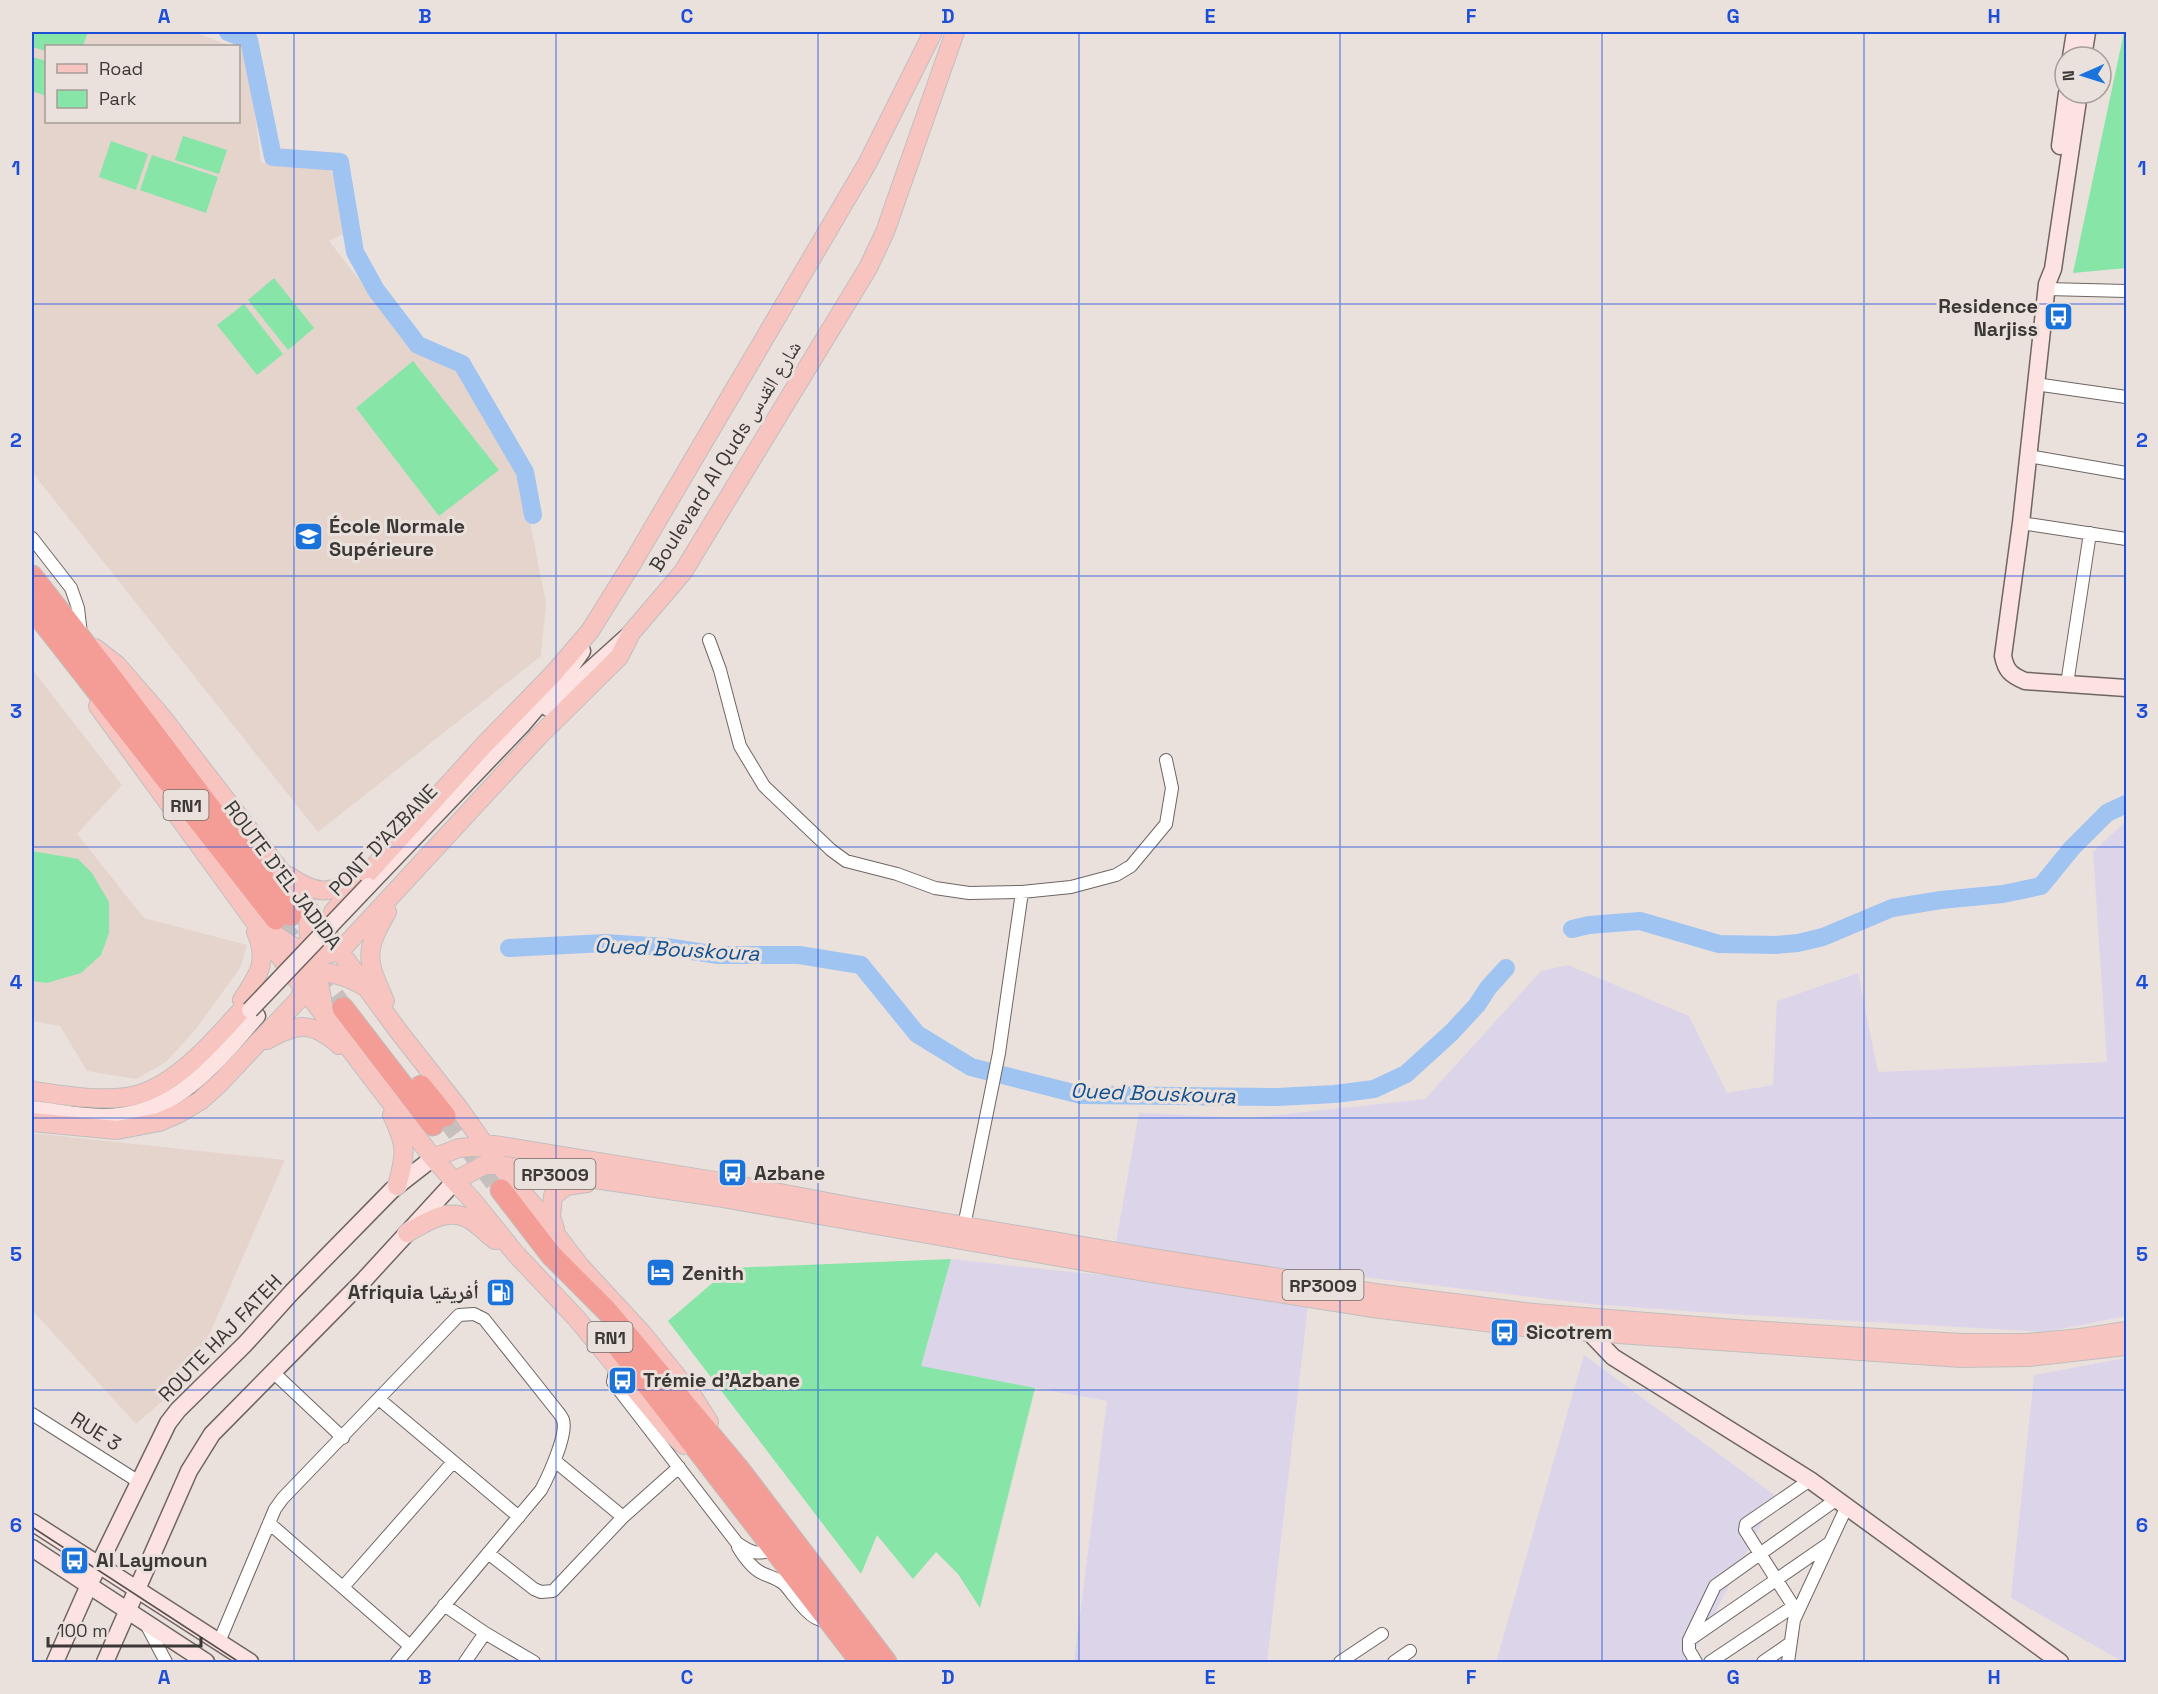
<svg xmlns="http://www.w3.org/2000/svg" width="2158" height="1694" font-family="'Space Grotesk','Noto Naskh Arabic',sans-serif">
<style>
.built{fill:#e5d4cc}
.industrial{fill:#dcd5ea}
.green{fill:#87e5a7}
.lines{fill:none;stroke-linecap:round;stroke-linejoin:round}
.river{stroke:#9fc4f2;stroke-width:18}
.highway-tunnel{stroke:#c7bfbb;stroke-width:21;stroke-dasharray:21 10;stroke-linecap:butt}
.street-casing{stroke:#6e6663;stroke-width:14}
.secondary-casing{stroke:#6e6663;stroke-width:19}
.primary-casing{stroke:#c0bfbf;stroke-width:20}
.highway-casing{stroke:#c0bfbf;stroke-width:23}
.street{stroke:#fff;stroke-width:12}
.secondary{stroke:#fce2e0;stroke-width:16}
.primary{stroke:#f8c4c0;stroke-width:18}
.highway{stroke:#f49d96;stroke-width:21}
.tram{stroke:#565250;stroke-width:1.5}
.secondary-bridge-casing{stroke:#6e6663;stroke-width:19;stroke-linecap:butt}
.secondary-bridge{stroke:#fce2e0;stroke-width:16}
.grid{fill:none;stroke:#1d4ed8;stroke-width:1.5;stroke-opacity:0.55}
.labels{text-anchor:middle;dominant-baseline:central;stroke-width:6;stroke-linejoin:round;paint-order:stroke}
.shield{fill:#eae1dc;stroke:#706b68;stroke-width:1.5}
.shield-label{font-size:18px;font-weight:bold;fill:#3b3836}
.poi-label{font-size:20px;font-weight:bold;fill:#3b3836;stroke:#eae1dc;text-anchor:start}
.street-label{font-size:20px;fill:#3b3836;stroke:#eae1dc}
.water-label{font-size:21px;font-style:italic;fill:#0e5093;stroke:#eae1dc}
.neatline{fill:none;stroke:#1d4ed8;stroke-width:2}
.grid-label{font-size:20px;text-anchor:middle;font-weight:bold;fill:#1d4ed8}
</style>
<rect width="100%" height="100%" fill="#eae1dc"/>
<path class="built" d="M 32,32 L 195,32 L 230,46 L 46,46 L 46,122 L 238,122 L 239,50 L 248,54 L 261,163 L 329,164 L 349,231 L 329,241 L 417,354 L 459,365 L 519,467 L 546,603 L 541,656 L 318,832 L 32,472 Z
M 32,669 L 122,785 L 77,834 L 144,918 L 247,945 L 240,968 L 196,1029 L 166,1062 L 136,1079 L 87,1071 L 60,1026 L 32,1021 Z
M 32,1133 L 285,1160 L 191,1377 L 136,1424 L 32,1310 Z"/>
<path class="industrial" d="M 2126,821 L 2126,1316 L 2046,1332 L 1714,1313 L 1591,1304 L 1312,1271 L 1267,1662 L 1074,1662 L 1107,1401 L 920,1367 L 951,1259 L 1110,1276 L 1139,1113 L 1249,1118 L 1425,1099 L 1541,971 L 1568,965 L 1689,1016 L 1727,1093 L 1773,1085 L 1777,1001 L 1858,973 L 1878,1072 L 2107,1062 L 2093,852 Z
M 1584,1355 L 1776,1496 L 1689,1662 L 1496,1662 Z
M 2126,1358 L 2126,1662 L 2123,1662 L 2011,1598 L 2034,1375 Z"/>
<path class="green" d="M 32,32 L 88,32 L 83,46 L 46,46 L 46,51 L 32,47 Z
M 2124,32 L 2126,32 L 2126,268 L 2073,273 Z
M 32,57 L 46,61 L 46,96 L 32,91 Z
M 183,136 L 227,150 L 219,174 L 175,160 Z
M 111,141 L 148,154 L 136,190 L 99,177 Z
M 152,155 L 218,177 L 206,213 L 140,190 Z
M 274,278 L 314,328 L 288,350 L 248,300 Z
M 244,304 L 283,354 L 257,375 L 217,325 Z
M 413,361 L 499,470 L 439,516 L 356,408 Z
M 32,851 L 78,859 L 92,873 L 109,902 L 109,933 L 101,955 L 81,973 L 47,983 L 32,981 Z
M 951,1259 L 921,1366 L 1035,1388 L 980,1608 L 958,1574 L 936,1552 L 913,1579 L 877,1535 L 861,1574 L 668,1321 L 730,1268 Z"/>
<g class="lines">
<path class="river" d="M 228,32 L 249,40 L 273,157 L 340,162 L 355,252 L 376,290 L 418,345 L 462,364 L 525,472 L 533,515
M 1572,929 L 1589,925 L 1640,921 L 1719,944 L 1776,945 L 1798,943 L 1823,937 L 1892,908 L 1941,900 L 2003,894 L 2041,886 L 2072,848 L 2107,813 L 2126,804
M 509,948 L 605,943 L 666,947 L 718,955 L 799,955 L 861,965 L 917,1034 L 971,1067 L 1081,1095 L 1277,1097 L 1335,1094 L 1374,1089 L 1406,1074 L 1452,1032 L 1477,1005 L 1488,988 L 1506,968"/>
<path class="highway-tunnel" d="M 278,922 L 343,1008
M 445,1116 L 501,1190"/>
<defs>
<path id="street" d="M 2047,289 L 2126,291
M 2035,384 L 2126,397
M 2028,456 L 2126,473
M 2021,523 L 2126,539
M 32,538 L 71,588 L 78,608 L 81,634
M 709,640 L 720,670 L 740,746 L 764,786 L 831,850 L 846,861 L 897,874 L 935,888 L 969,893 L 1022,892 L 1071,887 L 1116,875 L 1131,866 L 1166,824 L 1172,788 L 1166,760
M 2067,684 L 2090,533
M 964,1226 L 999,1053 L 1022,892
M 616,1366 L 613,1382 L 737,1543 C 751,1553 757,1555 775,1550
M 273,1372 L 343,1438
M 379,1399 L 519,1517
M 32,1414 L 139,1482
M 555,1461 L 623,1517
M 269,1523 L 410,1646
M 738,1547 C 744,1557 753,1570 764,1574 C 771,1577 779,1579 785,1585 C 794,1595 809,1619 822,1620
M 488,1553 L 534,1589 L 541,1592 L 553,1591 L 623,1517 L 679,1467
M 343,1587 L 453,1462
M 444,1605 L 485,1633 L 534,1662
M 1797,1612 L 1745,1530 L 1746,1524 L 1810,1480
M 146,1624 L 166,1662
M 1689,1640 L 1715,1586 L 1837,1499
M 219,1642 L 275,1509 L 283,1498 L 459,1315 L 474,1314 L 484,1319 L 558,1412 C 559,1413 563,1419 563,1420 C 568,1434 548,1477 541,1490 L 397,1662
M 465,1662 L 485,1633
M 1340,1662 L 1382,1634
M 1394,1662 L 1410,1651
M 1696,1662 L 1689,1650 L 1689,1640 L 1828,1544
M 1710,1662 L 1794,1606
M 1763,1662 L 1789,1644
M 1788,1662 L 1794,1620 L 1847,1506"/>
<path id="secondary" d="M 2071,57 L 2075,32
M 2083,57 L 2087,32
M 2079,93 L 2053,269 L 2047,284 L 2021,523 L 2003,656 C 2006,671 2011,675 2025,681 L 2126,688
M 2060,146 L 2067,93
M 548,708 L 629,635
M 368,886 L 521,726 L 567,672 L 582,651
M 32,1109 C 60,1112 90,1119 119,1116 C 181,1109 218,1060 257,1016
M 1586,1325 L 1590,1333 L 1613,1357 L 1810,1480 L 2060,1662
M 32,1522 L 250,1662
M 32,1548 L 206,1662
M 55,1662 L 89,1585 L 168,1423 L 178,1410 L 245,1344 L 292,1292 L 392,1190 L 433,1158
M 105,1662 L 189,1471 L 212,1434 L 364,1280 L 455,1181"/>
<path id="primary" d="M 95,648 L 117,665 L 163,718 L 280,870 L 399,1032 L 458,1107 L 499,1165 L 535,1207 L 580,1266 L 642,1333 L 692,1395 L 709,1422
M 98,706 L 289,969 L 433,1158 L 473,1201 L 515,1253 L 577,1319 L 671,1433 L 684,1445
M 289,876 C 316,895 329,894 357,880
M 333,912 L 484,745 L 554,673 L 590,631 L 633,562 L 867,164 L 933,32
M 251,917 C 275,935 312,969 344,947 L 539,736 L 619,657 L 631,633 L 683,572 L 868,268 L 885,232 L 955,32
M 318,942 L 318,976 L 325,1017
M 306,970 C 327,971 347,975 365,987
M 242,1000 C 258,975 269,963 256,932
M 385,1001 C 366,959 364,952 387,912
M 267,1040 C 297,1023 312,1021 339,1045
M 32,1091 C 63,1095 95,1101 127,1097 C 178,1090 224,1028 257,993
M 392,1115 C 407,1146 406,1153 397,1186
M 32,1122 L 117,1130 L 159,1122 L 180,1113 L 200,1101 L 220,1083 L 299,999 C 311,977 310,931 307,906
M 433,1158 L 459,1148 L 495,1145 L 721,1182 L 859,1208 L 1147,1257 L 1375,1293 L 1534,1313 L 1735,1329 L 1962,1343 L 2027,1343 L 2081,1338 L 2126,1331
M 455,1181 L 484,1165 L 499,1165 L 717,1197 L 1145,1272 L 1373,1308 L 1532,1328 L 1961,1358 L 2029,1357 L 2126,1346
M 555,1229 L 551,1217 L 553,1196 L 566,1186 L 587,1183
M 407,1233 C 426,1222 448,1207 469,1219 C 479,1225 487,1234 495,1240"/>
<path id="highway" d="M 32,576 L 111,677 L 291,915
M 32,608 L 276,919
M 343,1008 L 433,1125
M 421,1086 L 445,1116
M 501,1190 L 551,1255 L 606,1310 L 738,1468 L 886,1662
M 613,1340 L 861,1662"/>
</defs>
<use href="#street" class="street-casing"/>
<use href="#secondary" class="secondary-casing"/>
<use href="#primary" class="primary-casing"/>
<use href="#highway" class="highway-casing"/>
<use href="#street" class="street"/>
<use href="#secondary" class="secondary"/>
<use href="#primary" class="primary"/>
<use href="#highway" class="highway"/>
<path class="tram" d="M 32,1527 L 239,1662"/>
<defs>
<path id="secondary-bridge" d="M 250,1010 L 368,886"/>
</defs>
<use href="#secondary-bridge" class="secondary-bridge-casing"/>
<use href="#secondary-bridge" class="secondary-bridge"/>
</g>
<path class="grid" d="M 294,32 L 294,1662M 556,32 L 556,1662M 818,32 L 818,1662M 1079,32 L 1079,1662M 1340,32 L 1340,1662M 1602,32 L 1602,1662M 1864,32 L 1864,1662M 32,304 L 2126,304M 32,576 L 2126,576M 32,847 L 2126,847M 32,1118 L 2126,1118M 32,1390 L 2126,1390"/>
<defs>
<symbol id="bus-square" viewBox="-11 -11 22 22"><rect x="-9" y="-9" width="18" height="18" rx="4" fill="#1a72db" stroke="#eae1dc"/><path d="M-5-6H5V4H4V6H2V4H-2V6H-4V4H-5ZM-3.5-4V0h7V-4ZM-3.5 1.2v1.5H-2V1.2ZM2 1.2v1.5H3.5V1.2Z" fill="#fff"/></symbol>
<symbol id="university-square" viewBox="-11 -11 22 22"><rect x="-9" y="-9" width="18" height="18" rx="4" fill="#1a72db" stroke="#eae1dc"/><path d="M0-5L7-2L0 1L-7-2ZM-4 1L0 2.5L4 1V4Q0 6-4 4Z" fill="#fff"/></symbol>
<symbol id="hotel-square" viewBox="-11 -11 22 22"><rect x="-9" y="-9" width="18" height="18" rx="4" fill="#1a72db" stroke="#eae1dc"/><path d="M-6-4.5h1.5V1H6V5H4.5V3h-9V5H-6ZM-4 0a1.8 1.8 0 1 1 3.6 0ZM.5 0V-2.5h3Q6-2.5 6 0Z" fill="#fff"/></symbol>
<symbol id="fuel-square" viewBox="-11 -11 22 22"><rect x="-9" y="-9" width="18" height="18" rx="4" fill="#1a72db" stroke="#eae1dc"/><path d="M-5.5-6h7V0h2V4h1.3V-2.5L3-4.5l.8-.8L6-3V5H2.5V1h-1V6h-7ZM-4.2-4.7v3.2H.2V-4.7Z" fill="#fff"/></symbol>
</defs>
<g fill-rule="evenodd">
<use href="#bus-square" x="2042" y="300" width="33" height="33"/>
<use href="#university-square" x="292" y="520" width="33" height="33"/>
<use href="#bus-square" x="716" y="1156" width="33" height="33"/>
<use href="#hotel-square" x="644" y="1256" width="33" height="33"/>
<use href="#fuel-square" x="484" y="1276" width="33" height="33"/>
<use href="#bus-square" x="1488" y="1316" width="33" height="33"/>
<use href="#bus-square" x="606" y="1364" width="33" height="33"/>
<use href="#bus-square" x="58" y="1544" width="33" height="33"/>
</g>
<g class="labels">
<g class="shield">
<rect x="163.5" y="790" width="45" height="30" rx="4.5"/>
<rect x="514.5" y="1159" width="81" height="30" rx="4.5"/>
<rect x="1282.5" y="1270" width="81" height="30" rx="4.5"/>
<rect x="587.5" y="1322" width="45" height="30" rx="4.5"/>
</g>
<g class="shield-label">
<text x="186" y="805">RN1</text>
<text x="555" y="1174">RP3009</text>
<text x="1323" y="1285">RP3009</text>
<text x="610" y="1337">RN1</text>
</g>
<g class="poi-label">
<text x="2038" y="306" text-anchor="end">Residence<tspan x="2038" dy="23">Narjiss</tspan></text>
<text x="329" y="526">École Normale<tspan x="329" dy="23">Supérieure</tspan></text>
<text x="754" y="1173">Azbane</text>
<text x="682" y="1273">Zenith</text>
<text x="479" y="1292" text-anchor="end">Afriquia أفريقيا</text>
<text x="1526" y="1332">Sicotrem</text>
<text x="643" y="1380">Trémie d'Azbane</text>
<text x="96" y="1560">Al Laymoun</text>
</g>
<g class="street-label">
<text transform="translate(725 456) rotate(-58)">Boulevard Al Quds شارع القدس</text>
<text transform="translate(383 840) rotate(-46)">PONT D'AZBANE</text>
<text transform="translate(283 875) rotate(53)">ROUTE D'EL JADIDA</text>
<text transform="translate(220 1338) rotate(-46)">ROUTE HAJ FATEH</text>
<text transform="translate(96 1431) rotate(32)">RUE 3</text>
</g>
<g class="water-label">
<text transform="translate(677 949) rotate(3)">Oued Bouskoura</text>
<text transform="translate(1153 1093) rotate(2)">Oued Bouskoura</text>
</g>
</g>
<rect width="2158" height="1694" fill="none" stroke="#eae1dc" stroke-width="66"/>
<rect x="45" y="45" width="195" height="78" fill="#eae1dc" stroke="#a49d9a" stroke-width="1.5"/>
<rect x="57" y="64" width="30" height="9" fill="#f8c4c0" stroke="#a49d9a" stroke-width="1.5"/>
<text x="99" y="75" font-size="18" fill="#3b3836">Road</text>
<rect x="57" y="90" width="30" height="18" fill="#87e5a7" stroke="#a49d9a" stroke-width="1.5"/>
<text x="99" y="105" font-size="18" fill="#3b3836">Park</text>
<g transform="translate(2083 75) rotate(267)"><circle r="28" fill="#eae1dc" stroke="#a49d9a" stroke-width="1.5"/>
<path d="M0-4.5L10 22L0 15L-10 22Z" fill="#1a72db"/>
<text y="-9" font-size="16" font-weight="bold" text-anchor="middle" fill="#3b3836">N</text>
</g>
<path d="M48 1637v9h153v-9" fill="none" stroke="#3b3836" stroke-width="3"/>
<text x="57" y="1637" font-size="18" fill="#3b3836" stroke="#eae1dc" stroke-width="4.5" paint-order="stroke">100 m</text>
<rect x="33" y="33" width="2092" height="1628" class="neatline"/>
<g class="grid-label">
<text x="164" y="23">A</text>
<text x="425" y="23">B</text>
<text x="687" y="23">C</text>
<text x="948" y="23">D</text>
<text x="1210" y="23">E</text>
<text x="1471" y="23">F</text>
<text x="1733" y="23">G</text>
<text x="1994" y="23">H</text>
<text x="16" y="175">1</text>
<text x="2142" y="175">1</text>
<text x="16" y="447">2</text>
<text x="2142" y="447">2</text>
<text x="16" y="718">3</text>
<text x="2142" y="718">3</text>
<text x="16" y="989">4</text>
<text x="2142" y="989">4</text>
<text x="16" y="1261">5</text>
<text x="2142" y="1261">5</text>
<text x="16" y="1532">6</text>
<text x="2142" y="1532">6</text>
<text x="164" y="1684">A</text>
<text x="425" y="1684">B</text>
<text x="687" y="1684">C</text>
<text x="948" y="1684">D</text>
<text x="1210" y="1684">E</text>
<text x="1471" y="1684">F</text>
<text x="1733" y="1684">G</text>
<text x="1994" y="1684">H</text>
</g>
</svg>
